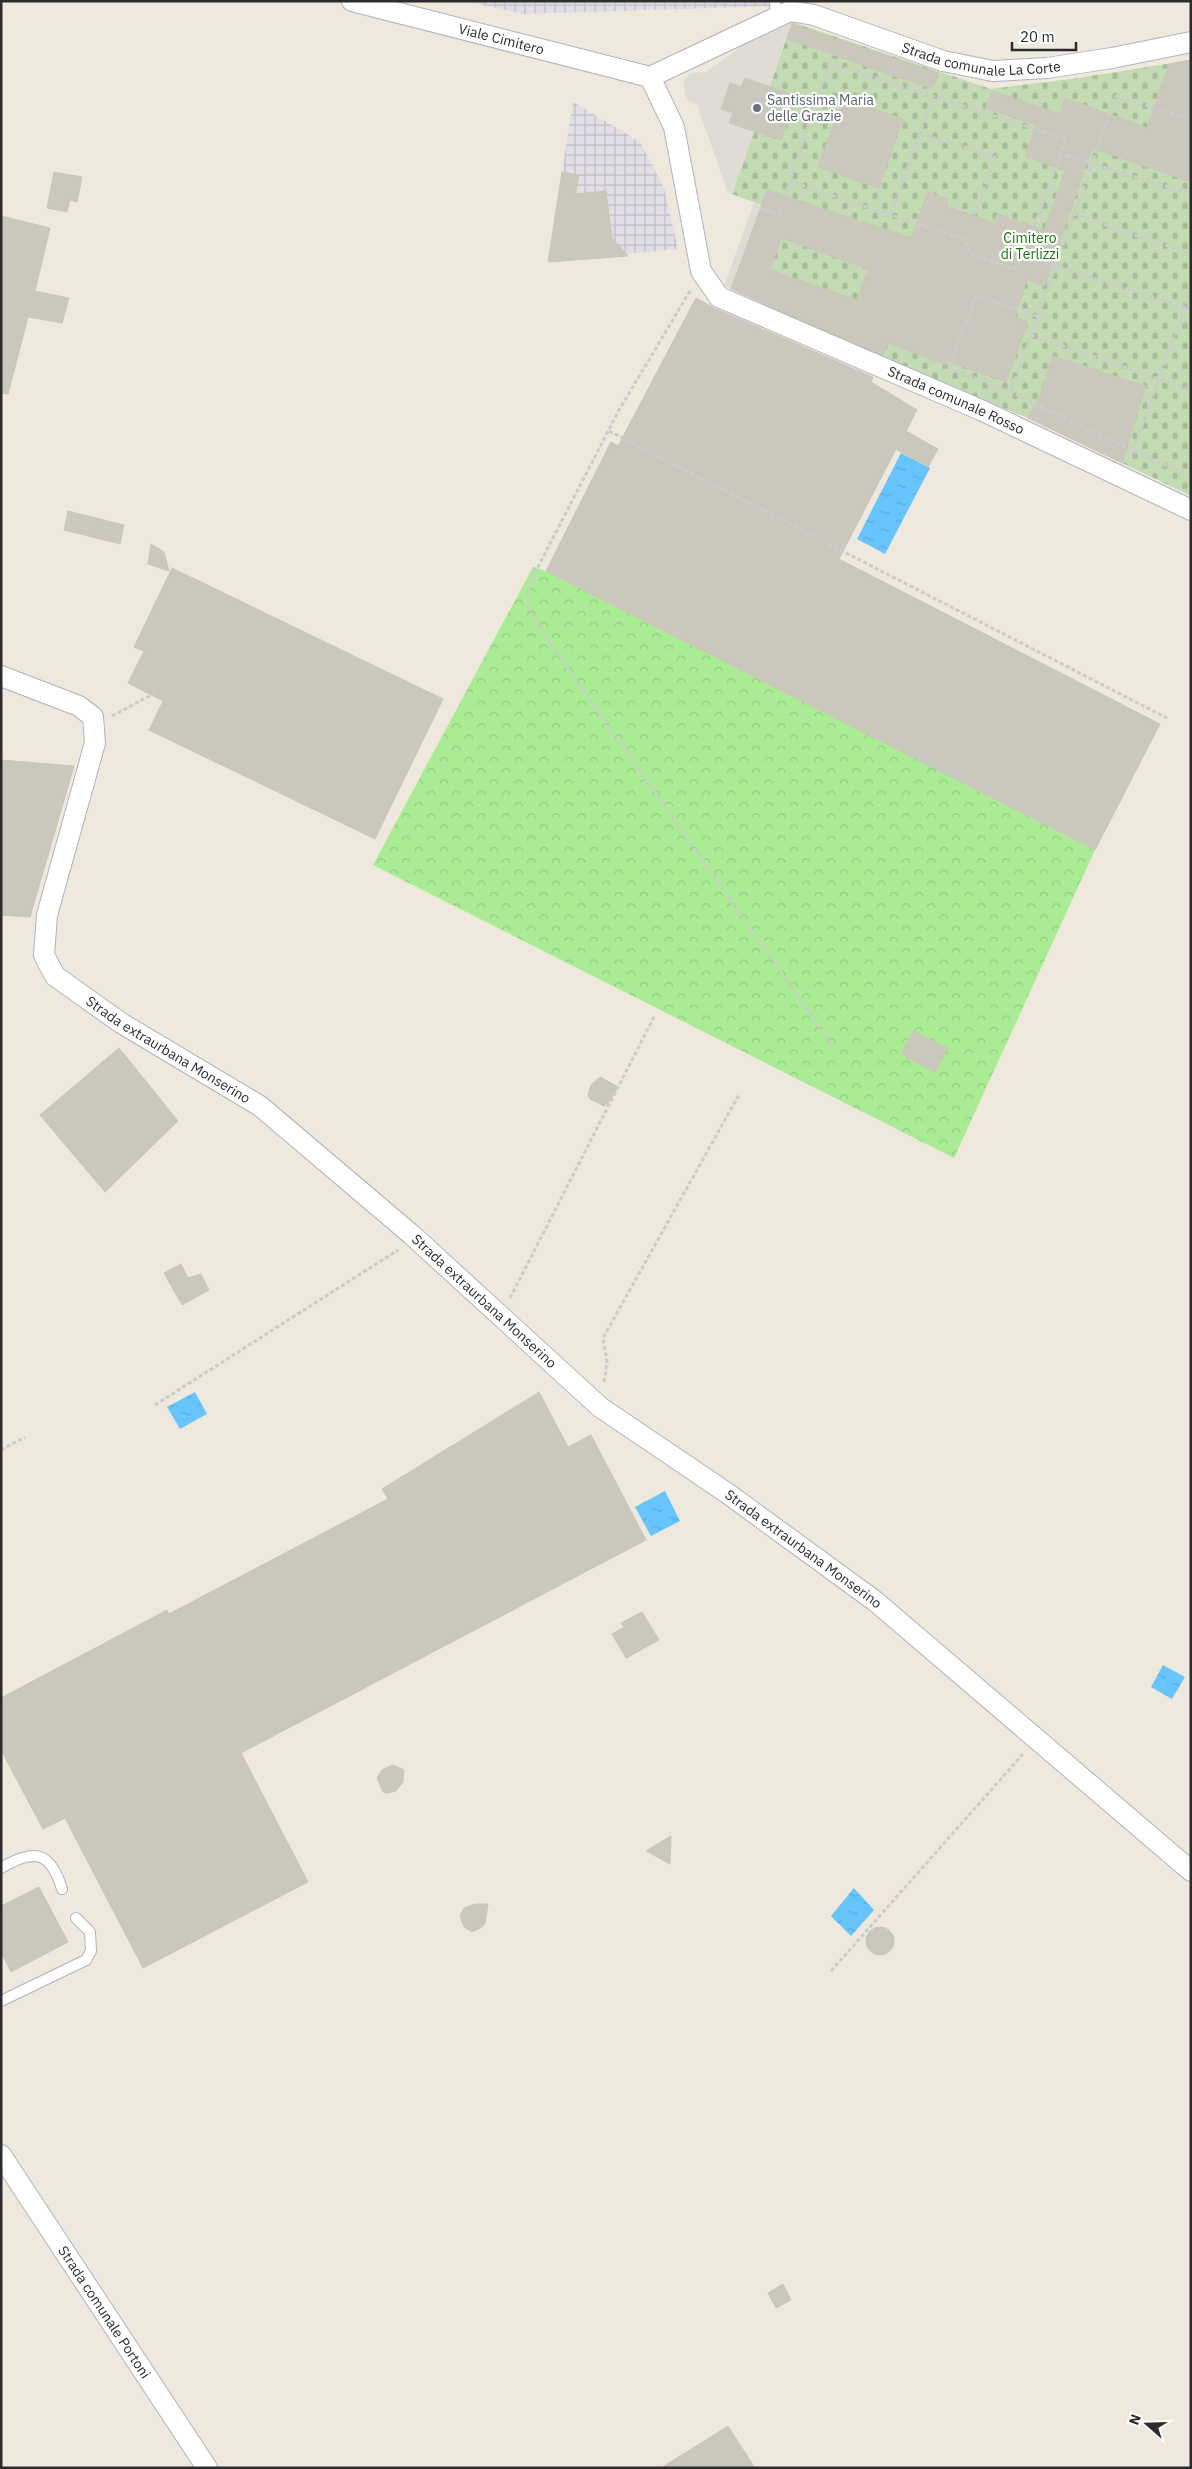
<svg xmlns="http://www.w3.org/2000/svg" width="1192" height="2469" font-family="'IBM Plex Sans',sans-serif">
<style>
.industrial{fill:url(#industrial-grid)}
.forest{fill:url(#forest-crowns)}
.cemetery{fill:url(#cemetery-stones)}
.plaza{fill:#dfdcd5}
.water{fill:url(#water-ripples)}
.building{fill:#cac7bc;stroke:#cbc6b6;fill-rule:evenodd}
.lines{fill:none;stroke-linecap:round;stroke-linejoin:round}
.service-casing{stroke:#b1b2c1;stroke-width:12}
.minor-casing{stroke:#b1b2c1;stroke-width:22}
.path{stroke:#ccc;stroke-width:3;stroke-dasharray:4 2.5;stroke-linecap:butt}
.service{stroke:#fff;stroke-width:10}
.minor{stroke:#fff;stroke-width:20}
.worship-dot{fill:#6b7280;stroke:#fff;stroke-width:2}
.labels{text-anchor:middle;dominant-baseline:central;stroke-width:4.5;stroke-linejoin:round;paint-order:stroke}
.street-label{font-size:14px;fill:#2c2c2c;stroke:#fff}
.worship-label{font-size:14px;fill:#5b616d;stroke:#fff;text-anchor:start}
.park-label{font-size:14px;fill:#1d7312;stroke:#fff}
</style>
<defs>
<pattern id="industrial-grid" width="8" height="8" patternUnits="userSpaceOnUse" patternTransform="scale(1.25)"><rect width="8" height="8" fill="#e2dee7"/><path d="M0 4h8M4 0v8" fill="none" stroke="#c2bfc6"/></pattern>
<pattern id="forest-crowns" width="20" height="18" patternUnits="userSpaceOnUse" patternTransform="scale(1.25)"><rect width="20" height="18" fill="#a9ec94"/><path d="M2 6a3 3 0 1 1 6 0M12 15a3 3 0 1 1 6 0" fill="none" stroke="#92cb80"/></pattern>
<pattern id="cemetery-stones" width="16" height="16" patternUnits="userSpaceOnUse" patternTransform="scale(1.25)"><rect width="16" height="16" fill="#c2dbb3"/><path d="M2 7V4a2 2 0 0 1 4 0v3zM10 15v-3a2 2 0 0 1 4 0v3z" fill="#a7bc9a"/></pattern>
<pattern id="water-ripples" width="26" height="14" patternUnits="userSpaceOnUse" patternTransform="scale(1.25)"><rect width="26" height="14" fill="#66c5fc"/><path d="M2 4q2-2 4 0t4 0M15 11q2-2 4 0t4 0" fill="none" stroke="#59a9d8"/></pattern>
</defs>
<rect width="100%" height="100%" fill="#efe9dd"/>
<path class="industrial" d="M 465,1 L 816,1 L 813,5 L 523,14 Z
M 573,102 L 640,142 L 664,188 L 678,249 L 548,262 Z"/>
<path class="forest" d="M 533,567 L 546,571 L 1095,850 L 954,1158 L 373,865 Z"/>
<path class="cemetery" d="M 792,22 L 991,89 L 1078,78 L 1191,60 L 1191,496 L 1028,418 L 881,359 L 732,289 L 761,205 L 732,194 L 754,132 L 729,123 L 722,107 L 730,83 L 745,78 L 770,86 Z"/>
<path class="plaza" d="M 792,22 L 770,86 L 745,78 L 741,87 L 730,83 L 722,107 L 733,113 L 729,123 L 754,132 L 732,194 L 728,193 L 697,105 L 688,100 L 684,93 L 684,81 L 690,73 L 706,72 L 742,46 Z
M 754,202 L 761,204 L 732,289 L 724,286 Z"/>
<path class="water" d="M 901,453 L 930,468 L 885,554 L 857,539 Z
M 195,1392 L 207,1414 L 180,1429 L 167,1407 Z
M 665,1491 L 680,1521 L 651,1536 L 635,1507 Z
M 1163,1665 L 1185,1677 L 1172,1699 L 1151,1687 Z
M 854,1888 L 874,1910 L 851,1936 L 831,1916 Z"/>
<path class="building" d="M 792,24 L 938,73 L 932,89 L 787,39 Z
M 1191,60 L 1191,182 L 1092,148 L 1045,286 L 1027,280 L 1015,317 L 1028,322 L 1006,382 L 947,361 L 946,365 L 888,343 L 883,355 L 731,289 L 767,190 L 911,238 L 928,192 L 948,199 L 946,206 L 993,223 L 997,214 L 1044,230 L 1065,171 L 1025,156 L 1036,125 L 985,108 L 992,91 L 1060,114 L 1065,98 L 1147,128 L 1169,64 ZM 781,238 L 868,269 L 857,300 L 770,270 Z
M 745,78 L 797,96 L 781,140 L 729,123 L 733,113 L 721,109 L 730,83 L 741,87 Z
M 843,98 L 903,119 L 879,188 L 818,167 Z
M 54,172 L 82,177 L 77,202 L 70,200 L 67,212 L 47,208 Z
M 562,172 L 579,175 L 576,194 L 606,191 L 612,238 L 628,256 L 548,262 Z
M 1,216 L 50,228 L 35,291 L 69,298 L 62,323 L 28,317 L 8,394 L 1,393 Z
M 696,298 L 714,308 L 873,377 L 871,382 L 917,410 L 906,431 L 938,449 L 928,467 L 896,449 L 839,559 L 1160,724 L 1095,850 L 546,571 L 611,442 L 618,446 Z
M 1053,356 L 1146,386 L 1122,463 L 1028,418 L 1040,395 Z
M 68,511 L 124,525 L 120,544 L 64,530 Z
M 151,544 L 164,552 L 169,571 L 148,564 Z
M 172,568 L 443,699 L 375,839 L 149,730 L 163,701 L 128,683 L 144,651 L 134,647 Z
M 1,760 L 74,766 L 30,917 L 1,915 Z
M 913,1031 L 948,1048 L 935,1072 L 901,1054 Z
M 119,1048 L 178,1121 L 105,1192 L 40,1115 Z
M 600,1077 L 618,1087 L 608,1103 L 604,1106 L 590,1099 L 588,1094 L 591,1085 Z
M 181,1264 L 188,1278 L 201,1274 L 209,1290 L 182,1305 L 164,1273 Z
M 539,1392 L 568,1447 L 591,1435 L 646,1540 L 241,1753 L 308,1882 L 143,1968 L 65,1818 L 43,1829 L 1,1750 L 1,1698 L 167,1610 L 169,1614 L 388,1499 L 382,1489 Z
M 642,1612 L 659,1640 L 626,1658 L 612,1634 L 624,1627 L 621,1623 Z
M 393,1765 L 404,1770 L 403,1782 L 396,1791 L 387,1793 L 383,1792 L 377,1778 L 382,1770 Z
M 671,1836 L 670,1864 L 646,1851 Z
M 39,1887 L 68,1942 L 11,1972 L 1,1952 L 1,1906 Z
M 475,1904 L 488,1904 L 485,1923 L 482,1927 L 472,1932 L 464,1927 L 460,1916 L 464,1908 Z
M866 1941a14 14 0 1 1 28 0a14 14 0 1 1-28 0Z
M 783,2284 L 791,2300 L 776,2308 L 768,2293 Z
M 728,2426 L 755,2468 L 661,2468 Z"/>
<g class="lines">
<defs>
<path id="service" d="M 775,1 L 776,16
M 1,1868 C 34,1849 50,1850 62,1889
M 1,2001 L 86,1960 L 91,1951 L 90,1932 L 76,1918"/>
<g id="minor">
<path id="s1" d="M 352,1 L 650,77"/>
<path id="s2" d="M 650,77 L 674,127 L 701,271 L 719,297 L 983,411 L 1191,510"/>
<path id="s3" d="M 650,77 L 790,11 L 814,15 L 943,61 L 993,71 L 1047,68 L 1112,58 L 1191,42"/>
<path id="s4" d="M 1,676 L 79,706 L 93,717 L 95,743 L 47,915 L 44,955 L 55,976 L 121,1023 L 260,1106 L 412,1235 L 600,1407 L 727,1493 L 875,1601 L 1191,1871"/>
<path id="s5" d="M 1,2155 L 207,2468"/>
</g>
</defs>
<use href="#service" class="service-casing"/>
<use href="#minor" class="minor-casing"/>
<path class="path" d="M 920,134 L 995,156 L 974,216
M 789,181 L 966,240 L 969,253 L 1014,269 L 1023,256 L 1191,309
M 785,196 L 829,63 L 1066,139 L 1061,154 L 1191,194
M 760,208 L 779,215 L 780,210
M 891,214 L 933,96
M 1073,214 L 1191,254
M 1023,256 L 1061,154
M 690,291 L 619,410 L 539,565 C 536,572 531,579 529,587 C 523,608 538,624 549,641 L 831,1043
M 1037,316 L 976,295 L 949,368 L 1011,392 L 1133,451 L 1191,476
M 1031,335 L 1191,390
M 1011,392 L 1116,96 L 1191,119
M 609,431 L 1167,718
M 1133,451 L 1191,291
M 112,716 L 155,693
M 510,1298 L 655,1015
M 604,1382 L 607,1362 L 603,1338 L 740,1093
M 155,1405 L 398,1250
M 1,1450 L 25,1437
M 831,1971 L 1023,1754"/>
<use href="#service" class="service"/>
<use href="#minor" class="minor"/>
</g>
<circle class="worship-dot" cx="757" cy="108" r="5"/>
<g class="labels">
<g class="street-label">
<text stroke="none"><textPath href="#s1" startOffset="154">Viale Cimitero</textPath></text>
<text stroke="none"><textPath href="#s3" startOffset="354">Strada comunale La Corte</textPath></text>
<text stroke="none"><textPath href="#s2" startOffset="492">Strada comunale Rosso</textPath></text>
<text stroke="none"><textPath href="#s4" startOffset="505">Strada extraurbana Monserino</textPath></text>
<text stroke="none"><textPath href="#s4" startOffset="910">Strada extraurbana Monserino</textPath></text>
<text stroke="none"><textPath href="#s4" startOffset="1315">Strada extraurbana Monserino</textPath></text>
<text stroke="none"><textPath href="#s5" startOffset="188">Strada comunale Portoni</textPath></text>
</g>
<g class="worship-label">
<text x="767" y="100">Santissima Maria<tspan x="767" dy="16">delle Grazie</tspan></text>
</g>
<g class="park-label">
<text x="1030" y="238">Cimitero<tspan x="1030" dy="16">di Terlizzi</tspan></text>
</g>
</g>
<rect width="1192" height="2469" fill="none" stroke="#2c2c2c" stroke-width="5"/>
<g transform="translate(1147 2424) rotate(290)" stroke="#ffffff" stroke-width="4" paint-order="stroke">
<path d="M0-4L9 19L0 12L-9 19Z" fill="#2c2c2c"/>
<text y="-8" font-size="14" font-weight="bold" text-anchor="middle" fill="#2c2c2c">N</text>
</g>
<path d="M1012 42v8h64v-8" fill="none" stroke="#2c2c2c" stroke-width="2.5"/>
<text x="1020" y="42" font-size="15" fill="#2c2c2c" stroke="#ffffff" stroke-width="4" paint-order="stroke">20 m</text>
</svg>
